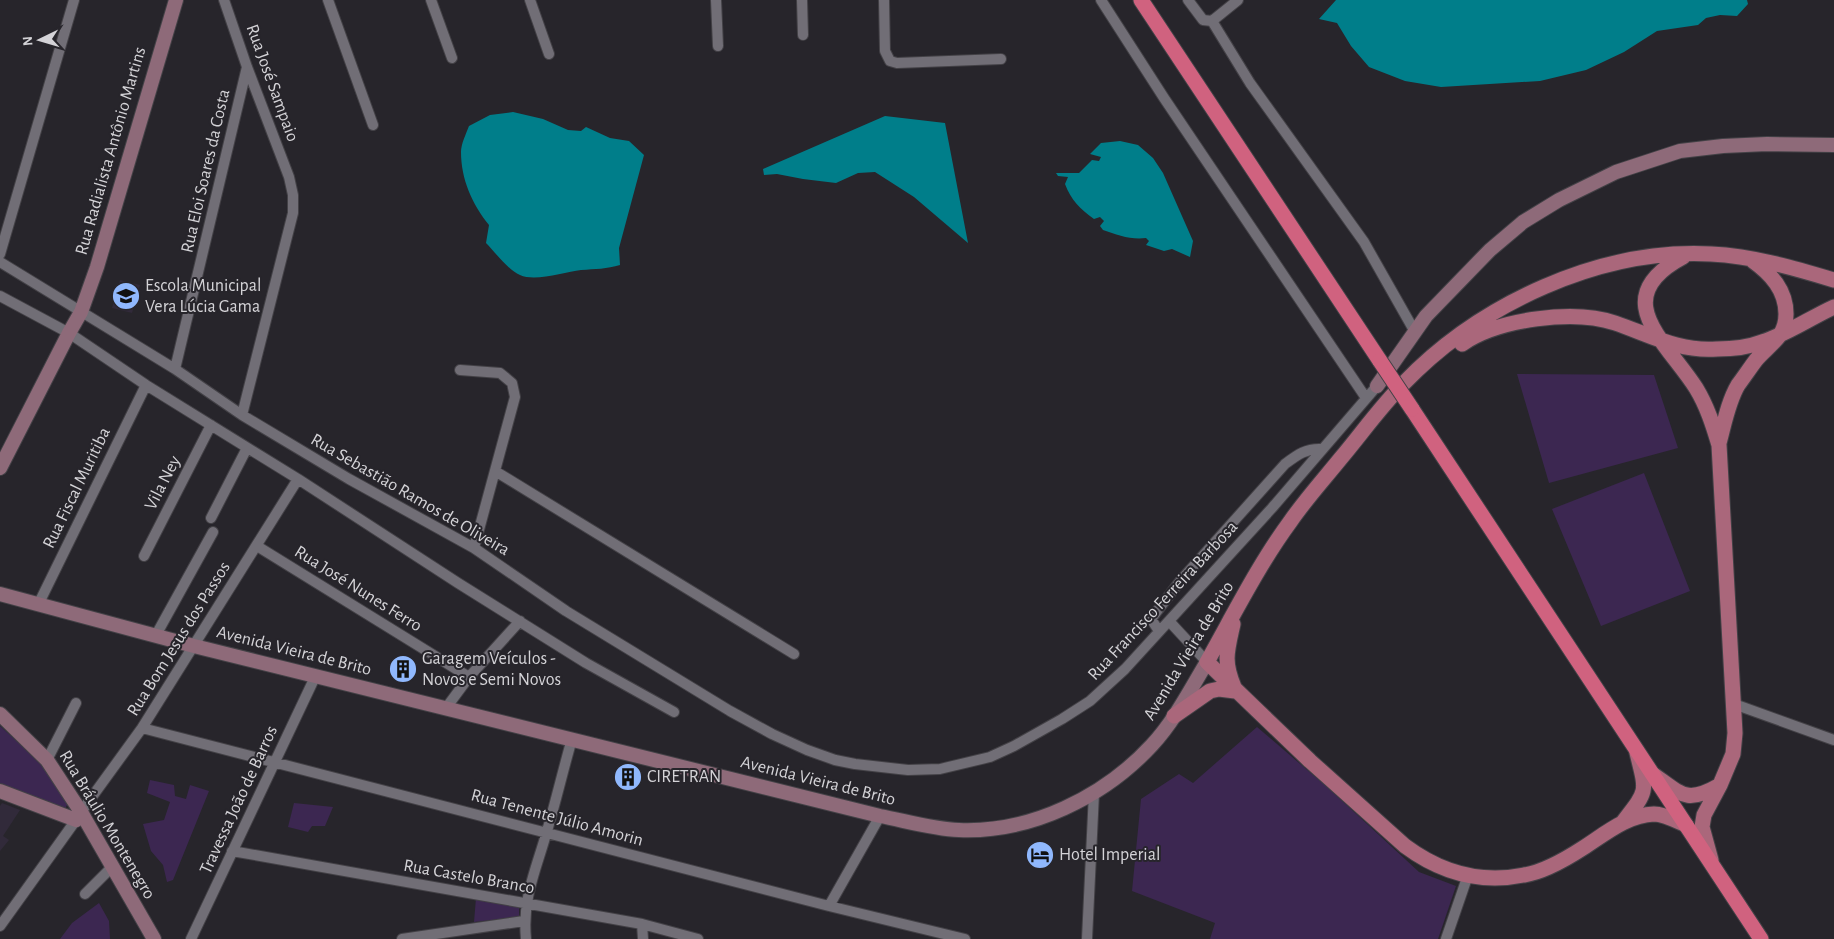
<svg xmlns="http://www.w3.org/2000/svg" width="1834" height="939" font-family="'Alegreya Sans',sans-serif">
<style>
.education{fill:#312a3a}
.green{fill:#3c2751}
.water{fill:#007e8a}
.lines{fill:none;stroke-linecap:round;stroke-linejoin:round}
.street-casing{stroke:#434146;stroke-width:12}
.secondary-casing{stroke:#434146;stroke-width:16}
.primary-casing{stroke:#434146;stroke-width:17}
.highway-casing{stroke:#434146;stroke-width:17}
.street{stroke:#716e76;stroke-width:10}
.secondary{stroke:#8e6a79;stroke-width:14}
.primary{stroke:#aa677b;stroke-width:15}
.highway{stroke:#d0627f;stroke-width:15}
.highway-bridge-casing{stroke:#434146;stroke-width:17;stroke-linecap:butt}
.highway-bridge{stroke:#d0627f;stroke-width:15}
.labels{text-anchor:middle;dominant-baseline:central;stroke-width:4;stroke-linejoin:round;paint-order:stroke}
.street-label{font-size:18px;fill:#d4d3d7;stroke:#27252b}
.poi-label{font-size:18px;fill:#d4d3d7;stroke:#27252b;text-anchor:start}
</style>
<rect width="100%" height="100%" fill="#27252b"/>
<path class="education" d="M 120,280 L 140,285 L 132,313 L 112,308 Z
M 2,803 L 20,810 L 3,836 L 9,840 L 0,851 L 0,806 Z"/>
<path class="green" d="M 1517,374 L 1654,375 L 1678,448 L 1549,483 Z
M 1644,473 L 1690,591 L 1601,626 L 1552,509 Z
M 0,726 L 49,770 L 68,803 L 65,809 L 0,785 Z
M 1257,727 L 1326,786 L 1419,872 L 1456,886 L 1438,939 L 1210,939 L 1215,923 L 1132,891 L 1141,799 L 1179,774 L 1193,783 Z
M 150,780 L 174,785 L 175,796 L 186,799 L 190,785 L 209,791 L 173,880 L 167,882 L 163,865 L 151,851 L 143,824 L 164,820 L 170,802 L 147,793 Z
M 294,803 L 333,807 L 325,826 L 312,826 L 308,832 L 288,827 Z
M 476,898 L 519,906 L 519,917 L 474,922 Z
M 99,903 L 109,921 L 110,939 L 60,939 L 72,923 Z"/>
<path class="water" d="M 1336,0 L 1747,0 L 1748,4 L 1737,16 L 1720,15 L 1706,18 L 1698,25 L 1657,31 L 1624,52 L 1586,70 L 1540,81 L 1441,87 L 1405,81 L 1369,67 L 1351,46 L 1337,23 L 1319,19 Z
M 513,112 L 543,119 L 568,130 L 581,131 L 586,127 L 610,138 L 629,141 L 644,155 L 619,248 L 620,265 C 607,269 595,269 581,270 C 565,272 535,282 520,275 C 508,270 495,252 486,243 L 489,225 C 472,204 461,179 461,152 C 461,144 466,134 469,126 L 490,115 Z
M 885,116 L 945,123 L 968,243 L 914,197 L 875,172 L 858,173 L 836,183 L 803,179 L 777,174 L 764,175 L 763,169 Z
M 1120,141 L 1138,145 L 1153,158 L 1163,173 L 1193,241 L 1190,257 L 1172,249 L 1164,251 L 1146,245 L 1149,241 L 1146,238 C 1131,240 1117,235 1103,230 L 1100,226 L 1104,221 L 1100,217 L 1094,219 C 1080,209 1071,200 1065,184 L 1068,177 L 1058,176 L 1056,173 L 1079,173 L 1092,160 L 1099,161 L 1101,157 L 1090,154 L 1101,143 Z"/>
<g class="lines">
<defs>
<path id="street" d="M 224,0 L 247,67 L 289,177 L 293,195 L 293,213 L 242,415
M 328,0 L 373,125
M 431,0 L 452,58
M 530,0 L 549,54
M 716,0 L 718,46
M 802,0 L 803,35
M 884,0 L 885,51 L 890,61 L 897,63 L 1001,59
M 1101,0 L 1164,98 L 1366,398
M 1188,0 L 1203,20 L 1212,21
M 1212,21 L 1250,83 L 1364,242 L 1415,332
M 1212,21 L 1238,0
M 0,254 L 74,0
M 0,262 L 175,369 L 242,415 L 349,479 L 474,548 L 566,611 L 730,711 L 772,734 L 807,750 L 835,760 L 855,764 L 908,770 L 940,769 L 990,757 L 1014,746 L 1062,719 L 1090,701 L 1125,669 L 1272,508 L 1377,386
M 0,296 L 69,333 L 146,385 L 298,479 L 458,583 L 586,663 L 674,712
M 175,369 L 247,67
M 460,370 L 500,373 L 512,383 L 515,397 L 474,548
M 495,471 L 794,654
M 211,518 L 247,448
M 257,546 L 469,677
M 144,556 L 211,425
M 38,605 L 146,385
M 1169,621 L 1207,662
M 1159,631 L 1151,619 L 1181,580 L 1285,464 C 1297,455 1306,448 1322,449
M 156,635 L 213,532
M 1734,704 L 1834,740
M 446,708 L 469,677 L 520,621
M 142,728 L 829,906 L 965,939
M 47,760 L 76,703
M 81,812 L 142,728 L 298,479
M 232,851 L 642,924 L 698,939
M 85,894 L 112,867
M 829,906 L 880,816
M 642,924 L 643,939
M 0,926 L 76,820
M 191,939 L 316,675
M 402,939 L 524,921
M 526,939 C 522,898 536,870 547,831 C 556,801 563,770 572,739
M 1087,939 L 1094,793
M 1446,939 L 1468,875"/>
<path id="secondary" d="M 1377,386 L 1426,316 L 1490,250 L 1523,222 L 1559,200 L 1616,172 L 1680,151 L 1723,146 L 1767,144 L 1834,145
M 0,468 L 69,333 L 81,312 L 97,267 L 176,0
M 0,594 L 194,646 L 880,816 C 906,821 933,829 959,830 C 1031,833 1104,797 1152,745 C 1175,720 1190,690 1207,662
M 0,714 L 47,760 L 81,812 L 154,939
M 0,791 L 76,820 L 81,812"/>
<path id="primary" d="M 1683,257 C 1606,298 1666,341 1696,388 C 1707,406 1713,425 1719,445 L 1735,733 L 1733,754 L 1720,785 L 1704,815 L 1702,827 L 1711,860
M 1462,344 C 1498,319 1574,309 1615,323 C 1650,335 1679,352 1717,349 C 1732,349 1749,347 1762,342 C 1787,334 1810,318 1834,307
M 1719,443 C 1724,425 1728,402 1738,385 C 1744,377 1750,368 1756,360 C 1763,352 1773,344 1780,335 C 1784,329 1786,321 1786,314 C 1786,290 1771,274 1753,261
M 1233,624 C 1227,651 1223,661 1234,687
M 1174,716 L 1210,691 L 1219,689 L 1235,691
M 1654,775 C 1682,795 1687,804 1720,785
M 1623,822 C 1648,790 1647,793 1637,753
M 1686,825 C 1677,821 1664,814 1654,814 C 1627,815 1605,834 1583,848 C 1566,859 1544,872 1524,875 C 1480,884 1440,872 1405,846 L 1310,761 L 1207,662 C 1233,616 1259,564 1290,522 C 1305,500 1324,479 1341,458 C 1362,433 1381,406 1404,383 C 1480,304 1600,248 1711,254 C 1753,256 1794,268 1834,280"/>
<path id="highway" d="M 1141,0 L 1380,361
M 1412,409 L 1761,939"/>
</defs>
<use href="#street" class="street-casing"/>
<use href="#secondary" class="secondary-casing"/>
<use href="#primary" class="primary-casing"/>
<use href="#highway" class="highway-casing"/>
<use href="#street" class="street"/>
<use href="#secondary" class="secondary"/>
<use href="#primary" class="primary"/>
<use href="#highway" class="highway"/>
<defs>
<path id="highway-bridge" d="M 1380,361 L 1412,409"/>
</defs>
<use href="#highway-bridge" class="highway-bridge-casing"/>
<use href="#highway-bridge" class="highway-bridge"/>
</g>
<defs>
<symbol id="school-disc" viewBox="-11 -11 22 22"><circle r="9.5" fill="#90b8fd" stroke="#27252b"/><path d="M0-5L7-2L0 1L-7-2ZM-4 1L0 2.5L4 1V4Q0 6-4 4Z" fill="#111"/></symbol>
<symbol id="building-disc" viewBox="-11 -11 22 22"><circle r="9.5" fill="#90b8fd" stroke="#27252b"/><path d="M-4-6H4V6H1V3H-1V6H-4ZM-2.5-4.3h1.7v1.8h-1.7ZM.8-4.3h1.7v1.8H.8ZM-2.5-1h1.7V.8h-1.7ZM.8-1h1.7V.8H.8Z" fill="#111"/></symbol>
<symbol id="hotel-disc" viewBox="-11 -11 22 22"><circle r="9.5" fill="#90b8fd" stroke="#27252b"/><path d="M-6-4.5h1.5V1H6V5H4.5V3h-9V5H-6ZM-4 0a1.8 1.8 0 1 1 3.6 0ZM.5 0V-2.5h3Q6-2.5 6 0Z" fill="#111"/></symbol>
</defs>
<g fill-rule="evenodd">
<use href="#school-disc" x="110" y="280" width="32" height="32"/>
<use href="#building-disc" x="387" y="653" width="32" height="32"/>
<use href="#building-disc" x="612" y="761" width="32" height="32"/>
<use href="#hotel-disc" x="1024" y="839" width="32" height="32"/>
</g>
<g class="labels">
<g class="street-label">
<text transform="translate(272 83) rotate(70)">Rua José Sampaio</text>
<text transform="translate(111 151) rotate(-74)">Rua Radialista Antônio Martins</text>
<text transform="translate(206 171) rotate(-77)">Rua Eloi Soares da Costa</text>
<text transform="translate(163 483) rotate(-63)">Vila Ney</text>
<text transform="translate(77 488) rotate(-64)">Rua Fiscal Muritiba</text>
<text transform="translate(410 495) rotate(30)">Rua Sebastião Ramos de Oliveira</text>
<text transform="translate(358 589) rotate(32)">Rua José Nunes Ferro</text>
<text transform="translate(1163 601) rotate(-47)">Rua Francisco Ferreira Barbosa</text>
<text transform="translate(179 639) rotate(-58)">Rua Bom Jesus dos Passos</text>
<text transform="translate(294 651) rotate(14)">Avenida Vieira de Brito</text>
<text transform="translate(1189 651) rotate(-59)">Avenida Vieira de Brito</text>
<text transform="translate(818 781) rotate(14)">Avenida Vieira de Brito</text>
<text transform="translate(239 800) rotate(-65)">Travessa João de Barros</text>
<text transform="translate(557 818) rotate(15)">Rua Tenente Júlio Amorin</text>
<text transform="translate(107 825) rotate(59)">Rua Bráulio Montenegro</text>
<text transform="translate(469 877) rotate(10)">Rua Castelo Branco</text>
</g>
<g class="poi-label">
<text x="145" y="286">Escola Municipal<tspan x="145" dy="21">Vera Lúcia Gama</tspan></text>
<text x="422" y="659">Garagem Veículos -<tspan x="422" dy="21">Novos e Semi Novos</tspan></text>
<text x="647" y="777">CIRETRAN</text>
<text x="1059" y="855">Hotel Imperial</text>
</g>
</g>
<g transform="translate(40 40) rotate(265)" stroke="#27252b" stroke-width="4" paint-order="stroke">
<path d="M0-4L9 19L0 12L-9 19Z" fill="#d4d3d7"/>
<text y="-8" font-size="14" font-weight="bold" text-anchor="middle" fill="#d4d3d7">N</text>
</g>
</svg>
